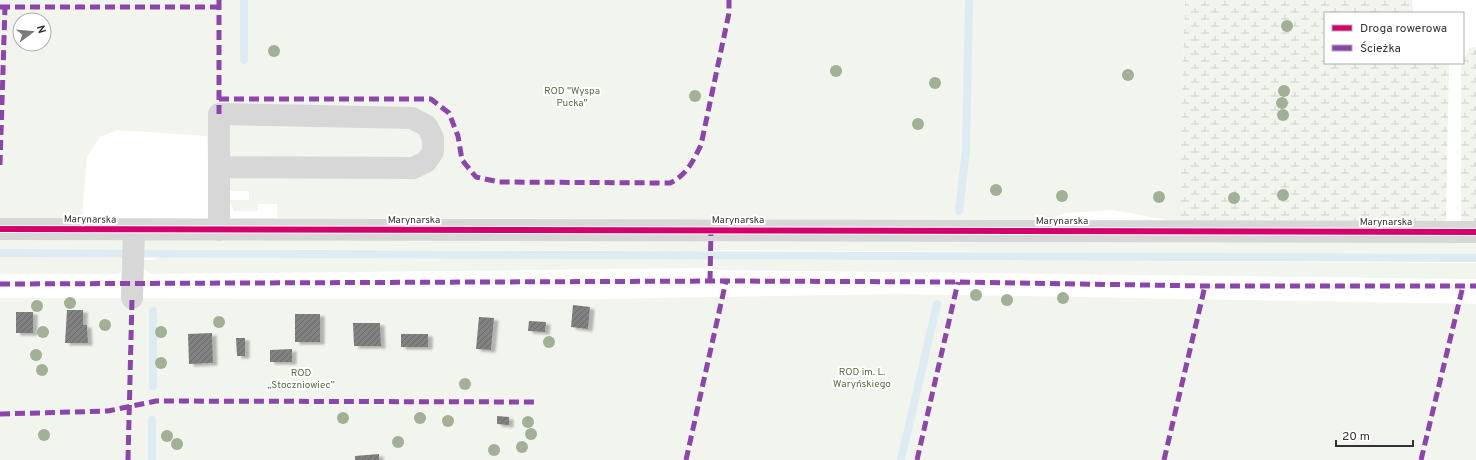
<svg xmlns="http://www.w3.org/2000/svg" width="1476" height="460" font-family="Overpass,sans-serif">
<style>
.green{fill:#f1f5ed;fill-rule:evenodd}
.wetland{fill:url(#wetland-marsh)}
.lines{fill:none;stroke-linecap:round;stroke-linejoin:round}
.stream{stroke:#ddebf3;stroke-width:8}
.building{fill:url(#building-hatch);filter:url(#shadow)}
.minor{stroke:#d7d7d7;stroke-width:22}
.quiet{stroke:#8e44ad;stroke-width:5;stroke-dasharray:10 5;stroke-linecap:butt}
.cycleway-casing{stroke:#fff;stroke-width:8}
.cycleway{stroke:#d6006c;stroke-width:6}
.tree{fill:#a2b095}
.labels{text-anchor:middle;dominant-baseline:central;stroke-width:4;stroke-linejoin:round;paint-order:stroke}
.park-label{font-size:10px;fill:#56703f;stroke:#fff}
.street-label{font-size:10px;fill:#333;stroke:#fff}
</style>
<defs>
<pattern id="wetland-marsh" width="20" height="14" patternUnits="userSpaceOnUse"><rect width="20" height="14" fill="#f1f5ed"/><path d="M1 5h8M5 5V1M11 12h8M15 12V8" fill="none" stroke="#cfd2cc"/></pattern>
<pattern id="building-hatch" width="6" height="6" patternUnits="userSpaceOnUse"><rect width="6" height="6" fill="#818181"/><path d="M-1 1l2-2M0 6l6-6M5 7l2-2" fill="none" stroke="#6a6a6a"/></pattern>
<filter id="shadow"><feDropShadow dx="4.5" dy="2.5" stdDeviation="1" flood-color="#0004"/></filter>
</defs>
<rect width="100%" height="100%" fill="#fff"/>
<path class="green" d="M 0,0 L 1185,0 L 1178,222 L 1113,210 L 1066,213 L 1041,220 L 277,218 L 277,204 L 258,204 L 258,211 L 234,211 L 229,200 L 249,200 L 249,191 L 209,191 L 207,136 L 117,130 L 100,137 L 87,157 L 82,218 L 0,218 ZM 20,20 L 44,20 L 44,44 L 20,44 Z
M 0,238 L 127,239 L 127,249 L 0,249 Z
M 143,239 L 709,241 L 709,251 L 143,249 Z
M 715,242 L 1476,242 L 1476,255 L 715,250 Z
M 0,257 L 126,257 L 124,269 L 118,274 L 0,274 Z
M 159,257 L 708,259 L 708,268 L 152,274 L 142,268 L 143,260 L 155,260 Z
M 715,259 L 1476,263 L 1476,279 L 715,270 Z
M 898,294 L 1476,304 L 1476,460 L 0,460 L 0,298 L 602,299 Z"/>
<path class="wetland" d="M 1185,0 L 1412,0 L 1413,13 L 1325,13 L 1325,63 L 1449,63 L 1446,222 L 1178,222 Z
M 1476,47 L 1476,222 L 1461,222 L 1461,67 L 1469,48 Z"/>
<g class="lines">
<path class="stream" d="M 244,60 L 244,0
M 959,211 L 966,150 L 969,0
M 0,253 L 1476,258
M 153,386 L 153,311
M 152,420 L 152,460
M 901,460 L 937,304"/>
</g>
<path class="building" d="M 573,305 L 590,307 L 588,329 L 571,327 Z
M 67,310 L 83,310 L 83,325 L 87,325 L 88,343 L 65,343 Z
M 16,312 L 33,312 L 33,333 L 16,333 Z
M 295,314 L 320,314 L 320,342 L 295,342 Z
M 479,317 L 494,318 L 491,350 L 476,349 Z
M 529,321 L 546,322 L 545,332 L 528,331 Z
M 353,323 L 380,323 L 381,346 L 354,346 Z
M 212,333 L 213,363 L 189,364 L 188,334 Z
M 401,334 L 428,334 L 428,347 L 401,347 Z
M 236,338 L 245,338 L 245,356 L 237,356 Z
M 292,349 L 292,362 L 270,362 L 270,350 Z
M 497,416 L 509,417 L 509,425 L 497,424 Z
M 379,454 L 379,460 L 355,460 L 355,456 Z"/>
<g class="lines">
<path class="minor" d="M 0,229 L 1476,232
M 219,230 L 219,114 L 412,118 L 427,126 L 433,138 L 433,152 L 426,162 L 413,168 L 219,167
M 132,298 L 134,230"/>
<path class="quiet" d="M 219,0 L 219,114
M 0,7 L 219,7
M 219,99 L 431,99 L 449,113 L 458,136 L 462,160 L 476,177 L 499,182 L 670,183 C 687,175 693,161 701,145 L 729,13 L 729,0
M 0,165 L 5,7
M 710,281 L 711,230
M 0,284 L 726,281 L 958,282 L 1205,286 L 1476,286
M 0,414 L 108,411 L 156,401 L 538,402
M 128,460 L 132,298
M 686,460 L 726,281
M 917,460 L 958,282
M 1164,460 L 1205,286
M 1421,460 L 1463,286"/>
<defs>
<path id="cycleway" d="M 0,229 L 1476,232"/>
</defs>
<use href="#cycleway" class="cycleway-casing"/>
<use href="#cycleway" class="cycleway"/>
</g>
<g class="tree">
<circle cx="1287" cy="26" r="6"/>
<circle cx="274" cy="51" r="6"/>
<circle cx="836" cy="71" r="6"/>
<circle cx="1128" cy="75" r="6"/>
<circle cx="935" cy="83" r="6"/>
<circle cx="1284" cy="91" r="6"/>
<circle cx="695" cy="96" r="6"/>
<circle cx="1282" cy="103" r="6"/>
<circle cx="1283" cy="115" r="6"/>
<circle cx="918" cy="124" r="6"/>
<circle cx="996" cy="190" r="6"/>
<circle cx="1283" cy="195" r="6"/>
<circle cx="1062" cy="196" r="6"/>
<circle cx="1159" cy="197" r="6"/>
<circle cx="1234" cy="198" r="6"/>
<circle cx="976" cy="295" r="6"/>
<circle cx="1063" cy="298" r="6"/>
<circle cx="1007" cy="300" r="6"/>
<circle cx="70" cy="303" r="6"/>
<circle cx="37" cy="306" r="6"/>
<circle cx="219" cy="322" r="6"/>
<circle cx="105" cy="325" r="6"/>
<circle cx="43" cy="332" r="6"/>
<circle cx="161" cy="332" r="6"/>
<circle cx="549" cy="342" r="6"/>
<circle cx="36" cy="355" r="6"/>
<circle cx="161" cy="363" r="6"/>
<circle cx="42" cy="370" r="6"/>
<circle cx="465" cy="384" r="6"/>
<circle cx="343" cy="418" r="6"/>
<circle cx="420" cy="418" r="6"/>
<circle cx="448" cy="421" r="6"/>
<circle cx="528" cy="422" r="6"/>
<circle cx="531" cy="434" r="6"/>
<circle cx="44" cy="435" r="6"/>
<circle cx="167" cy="436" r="6"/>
<circle cx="398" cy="442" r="6"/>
<circle cx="177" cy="444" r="6"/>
<circle cx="522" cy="447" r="6"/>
<circle cx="494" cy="450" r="6"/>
</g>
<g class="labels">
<g class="park-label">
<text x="572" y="91">ROD "Wyspa<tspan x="572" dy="12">Pucka"</tspan></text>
<text x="862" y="372">ROD im. L.<tspan x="862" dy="12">Waryńskiego</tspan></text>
<text x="301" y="373">ROD<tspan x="301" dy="12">„Stoczniowiec”</tspan></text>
</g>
<g class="street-label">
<text transform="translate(90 220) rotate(1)">Marynarska</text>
<text x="414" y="220">Marynarska</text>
<text x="738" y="220">Marynarska</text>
<text x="1062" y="221">Marynarska</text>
<text x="1386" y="222">Marynarska</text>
</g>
</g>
<rect x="1324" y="12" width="140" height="52" fill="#ffffff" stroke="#adadad"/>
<rect x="1332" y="25" width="20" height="6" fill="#d6006c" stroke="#adadad"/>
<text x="1360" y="32" font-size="12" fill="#333333">Droga rowerowa</text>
<rect x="1332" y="45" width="20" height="6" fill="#8e44ad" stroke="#adadad"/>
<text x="1360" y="52" font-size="12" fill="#333333">Ścieżka</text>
<g transform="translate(32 32) rotate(74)"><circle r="19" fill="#ffffff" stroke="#adadad"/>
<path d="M0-3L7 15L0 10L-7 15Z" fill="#7a7a7a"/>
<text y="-6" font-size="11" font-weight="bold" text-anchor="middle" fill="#333333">N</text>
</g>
<path d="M1336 440v6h77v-6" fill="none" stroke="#333333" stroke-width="2"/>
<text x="1342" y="440" font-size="12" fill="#333333" stroke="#ffffff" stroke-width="3" paint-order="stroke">20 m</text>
</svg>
